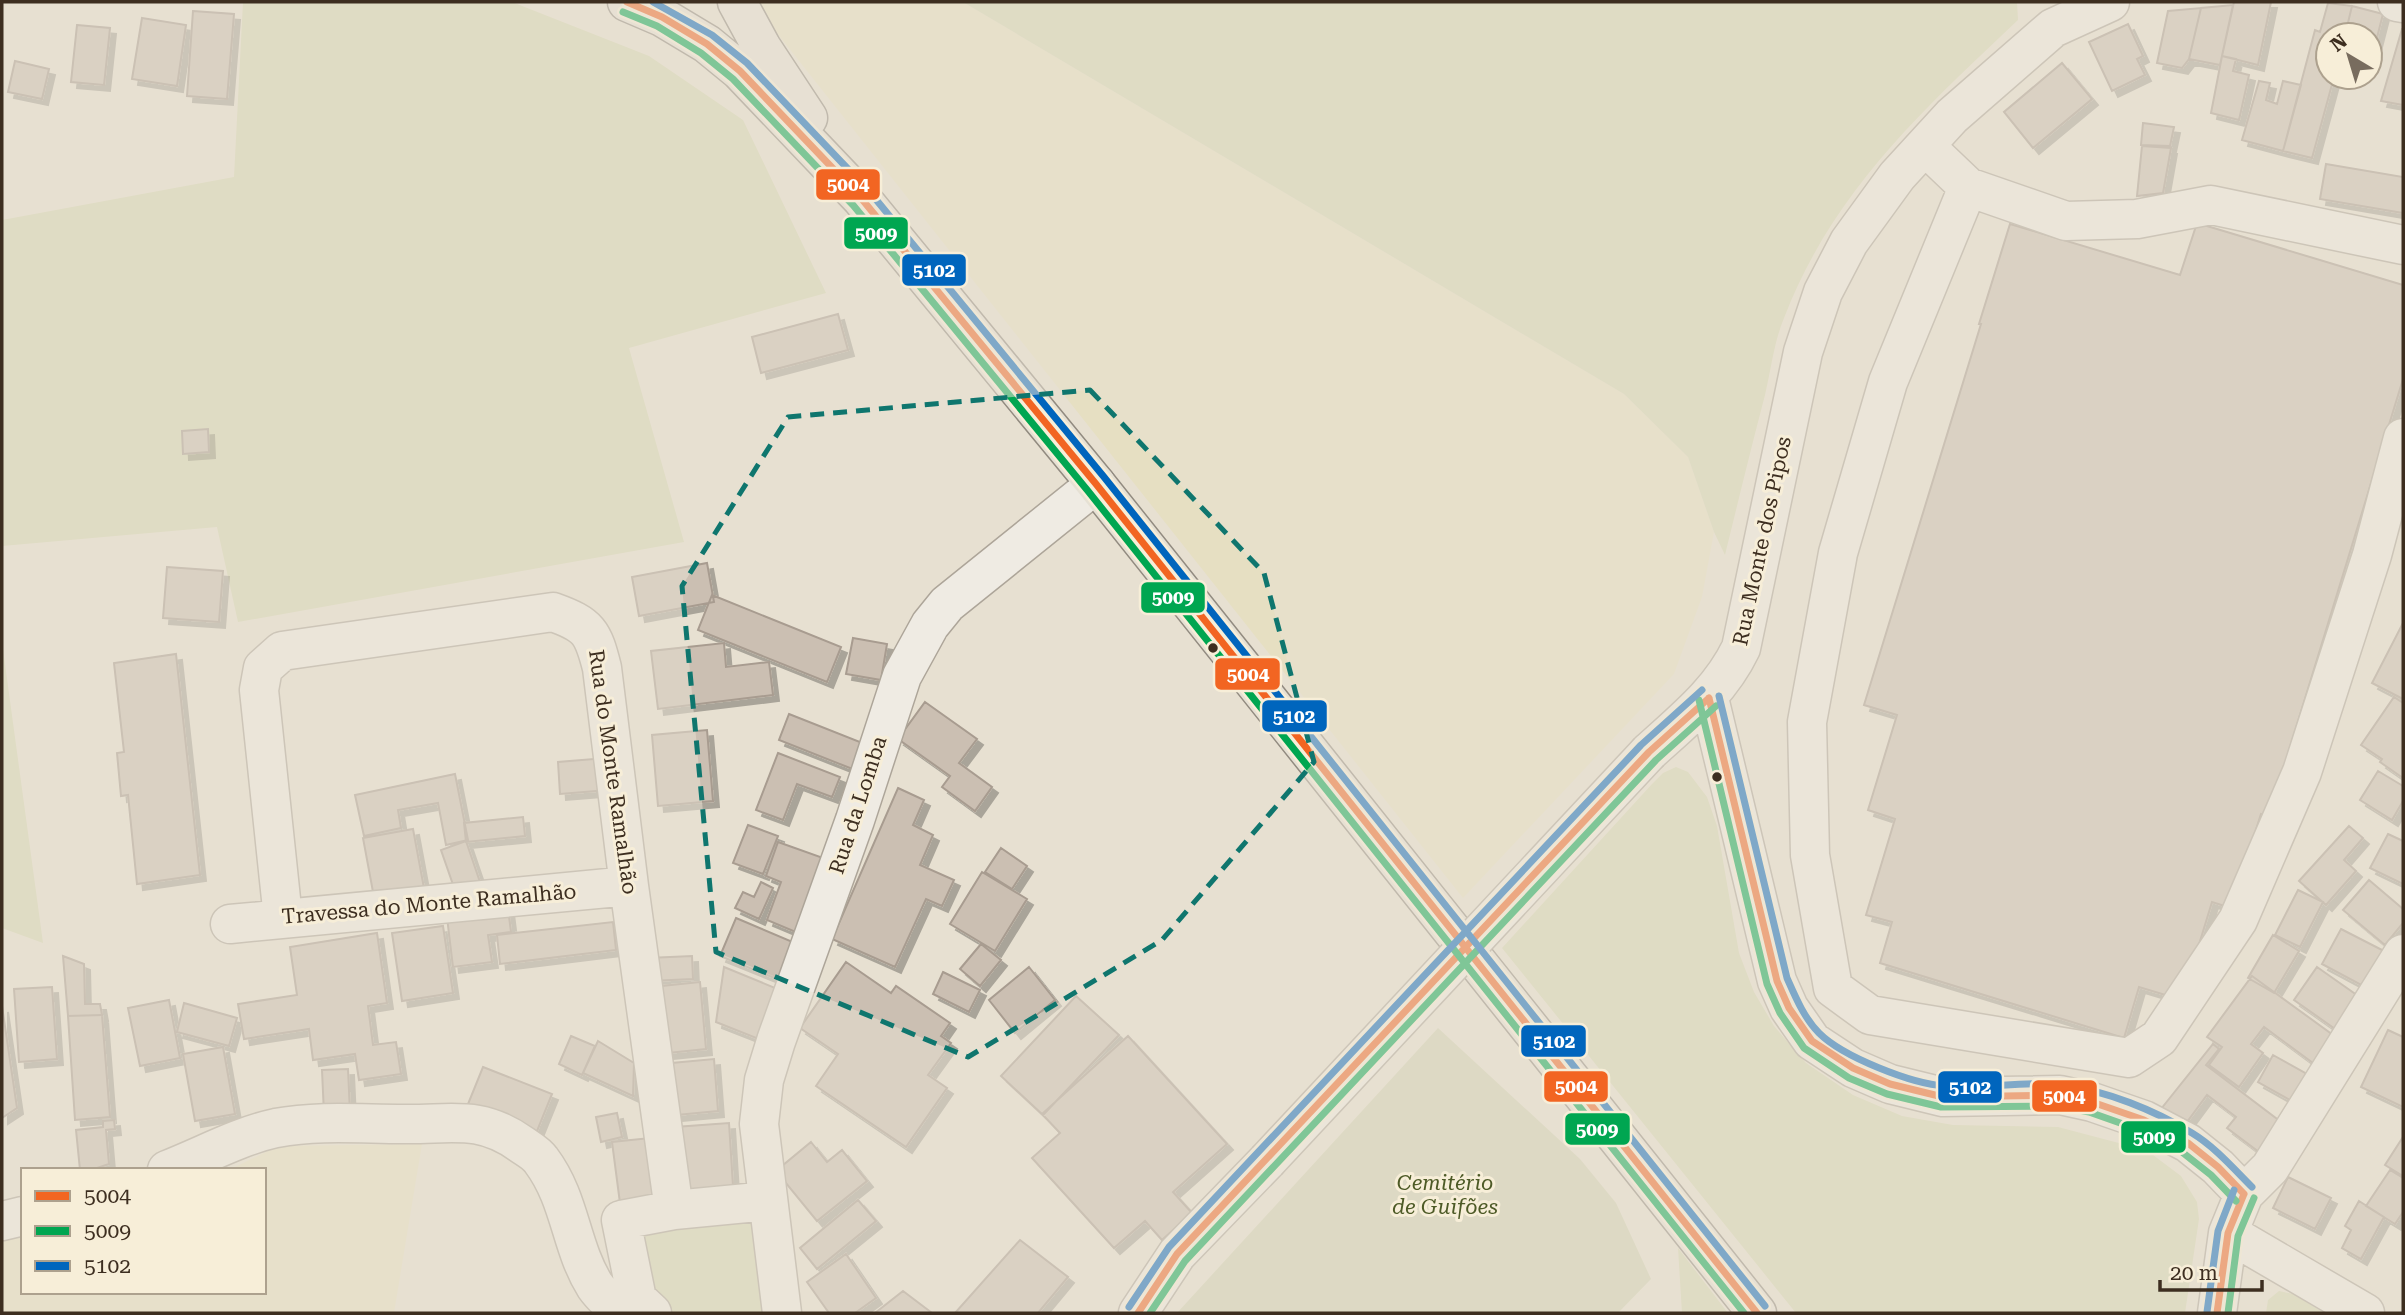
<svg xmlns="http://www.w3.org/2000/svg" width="2405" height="1315" font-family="'Roboto Serif',serif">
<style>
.farmland{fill:#e6dfc2}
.green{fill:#d6d7b3}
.cemetery{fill:#d1d1b3}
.building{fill:#cbbfb2;stroke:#a89c90;stroke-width:2;filter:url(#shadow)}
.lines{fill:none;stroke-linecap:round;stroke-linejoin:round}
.minor-casing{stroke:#ada599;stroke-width:41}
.major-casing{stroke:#928b80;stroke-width:41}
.minor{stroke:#efebe3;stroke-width:38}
.major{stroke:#e6e1d4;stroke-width:38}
.minor-bridge-casing{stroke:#ada599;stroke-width:41;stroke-linecap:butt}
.minor-bridge{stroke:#efebe3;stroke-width:38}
.bus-1-casing{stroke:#f7eed8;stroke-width:12}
.bus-2-casing{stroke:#f7eed8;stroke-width:12}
.bus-3-casing{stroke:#f7eed8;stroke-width:12}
.bus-1{stroke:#f26522;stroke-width:7}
.bus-2{stroke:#00a651;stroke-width:7}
.bus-3{stroke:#0065bd;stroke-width:7}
.marked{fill:none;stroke:#0f766e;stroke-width:5;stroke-dasharray:14 9;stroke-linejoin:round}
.bus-dot{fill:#3d2e20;stroke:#f7eed8;stroke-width:2.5}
.labels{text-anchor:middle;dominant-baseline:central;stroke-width:6;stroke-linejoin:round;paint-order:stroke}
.street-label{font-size:21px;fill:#3d2e20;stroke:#f7eed8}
.park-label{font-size:21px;font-style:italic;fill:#4d5a26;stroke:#f7eed8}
.line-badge{stroke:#f7eed8;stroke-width:2.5}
.badge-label{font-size:19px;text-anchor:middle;font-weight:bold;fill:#fff}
</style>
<defs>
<filter id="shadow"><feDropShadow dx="6" dy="6" stdDeviation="0" flood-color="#0004"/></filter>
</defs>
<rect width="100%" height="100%" fill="#e7e0d1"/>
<path class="farmland" d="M 755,2 L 963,2 L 1624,394 L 1688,457 L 1714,532 L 1702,597 L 1674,674 L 1463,898 L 757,8 Z
M 422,1144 L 394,1313 L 2,1313 L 2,1237 L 23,1232 L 23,1292 L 264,1292 L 264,1170 L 229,1170 L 278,1146 Z"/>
<path class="green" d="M 243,2 L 512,2 L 649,56 L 743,120 L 826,293 L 629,348 L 684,542 L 238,622 L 217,527 L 2,546 L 2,220 L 234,177 Z
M 963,2 L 2017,2 L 2018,20 C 1922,111 1833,191 1784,318 C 1774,342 1771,370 1765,395 C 1751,448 1738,502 1725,555 L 1714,532 L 1688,457 L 1624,394 Z
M 2,642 L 43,943 L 2,928 Z
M 1676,767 L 1688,772 L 1707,797 L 1717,826 L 1739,953 L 1754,992 L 1774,1026 L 1806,1063 L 1853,1095 L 1902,1116 L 1953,1125 L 2058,1127 L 2134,1147 L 2153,1155 L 2181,1176 L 2197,1202 L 2199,1219 L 2185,1313 L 1796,1313 L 1502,948 L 1652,784 L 1663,773 Z
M 761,1215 L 773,1313 L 666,1313 L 645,1294 L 636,1231 Z
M 1678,1248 L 1728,1313 L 1682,1313 Z
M 2279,1291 L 2293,1294 L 2324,1313 L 2266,1313 L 2268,1300 Z"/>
<path class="cemetery" d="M 1438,1028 L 1580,1159 L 1616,1203 L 1651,1279 L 1618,1313 L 1177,1313 Z"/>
<path class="building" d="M 2234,2 L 2271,2 L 2258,65 L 2222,56 Z
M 2328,3 L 2352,6 L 2345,35 L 2328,35 L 2328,77 L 2334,77 L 2312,158 L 2283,151 L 2315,30 L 2320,32 Z
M 2233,5 L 2220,65 L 2189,59 L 2201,8 Z
M 2352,6 L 2383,14 L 2372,57 L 2370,56 L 2370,35 L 2345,35 Z
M 2201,8 L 2189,59 L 2182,68 L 2157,63 L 2168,11 Z
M 193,11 L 234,14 L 227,99 L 187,96 Z
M 142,18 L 186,25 L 177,86 L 132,79 Z
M 2128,24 L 2143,56 L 2137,59 L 2145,75 L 2112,91 L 2089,42 Z
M 77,25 L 110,28 L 104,85 L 71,82 Z
M 2402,29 L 2403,29 L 2403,105 L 2381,101 Z
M 2222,56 L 2236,59 L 2233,71 L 2249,75 L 2239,120 L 2211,113 Z
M 15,61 L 49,69 L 42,99 L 8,92 Z
M 2062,63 L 2092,99 L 2033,148 L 2004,112 Z
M 2259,81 L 2270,83 L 2266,100 L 2277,104 L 2283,81 L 2301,85 L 2283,151 L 2242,140 Z
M 2143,123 L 2174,127 L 2170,146 L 2141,145 Z
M 2142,146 L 2171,148 L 2163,193 L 2137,196 Z
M 2326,164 L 2403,177 L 2403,213 L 2320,199 Z
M 2197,223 L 2403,285 L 2403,379 L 2269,816 L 2261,814 L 2231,908 L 2212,902 L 2182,1000 L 2139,987 L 2124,1038 L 1880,963 L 1892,922 L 1866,915 L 1895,819 L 1868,810 L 1897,715 L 1864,705 L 1981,324 L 1979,324 L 2010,224 L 2180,275 Z
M 838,314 L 848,350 L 761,373 L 752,337 Z
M 208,429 L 209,452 L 183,454 L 182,431 Z
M 707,563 L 714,602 L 639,616 L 632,577 Z
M 167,567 L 223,571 L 219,622 L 163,618 Z
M 712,595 L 841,647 L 827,682 L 698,630 Z
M 2403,623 L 2403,699 L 2372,683 Z
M 853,638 L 887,644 L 881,680 L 846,674 Z
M 724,643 L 726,667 L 769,662 L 773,695 L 658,709 L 651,651 Z
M 176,654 L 200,875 L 137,884 L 128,795 L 121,796 L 117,753 L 124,752 L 114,663 Z
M 2394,697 L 2403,703 L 2403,778 L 2380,762 L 2382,759 L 2361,745 Z
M 925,702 L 977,739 L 959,763 L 992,787 L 975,811 L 942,787 L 950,776 L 898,739 Z
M 789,714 L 865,744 L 855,770 L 779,740 Z
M 707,730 L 713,801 L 658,806 L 652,735 Z
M 778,753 L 840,777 L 832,797 L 797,784 L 783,820 L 756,810 Z
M 606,758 L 608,790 L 560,794 L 558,762 Z
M 2378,771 L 2403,786 L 2403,801 L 2392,820 L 2360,800 Z
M 455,774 L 468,840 L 446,845 L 438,803 L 398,810 L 401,828 L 364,836 L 355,795 Z
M 898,788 L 924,800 L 913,825 L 933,835 L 920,865 L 954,880 L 942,906 L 926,899 L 895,967 L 832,939 Z
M 523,817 L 525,836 L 466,842 L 464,823 Z
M 748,825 L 778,836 L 763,874 L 733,863 Z
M 2349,826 L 2363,838 L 2344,860 L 2356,871 L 2326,905 L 2299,881 Z
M 413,829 L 426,899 L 376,908 L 363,838 Z
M 2388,834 L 2403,841 L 2403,884 L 2370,868 Z
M 466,841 L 483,891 L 458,899 L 441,850 Z
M 778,842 L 826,859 L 798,933 L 767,920 L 781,882 L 766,876 Z
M 1001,848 L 1027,866 L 1012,889 L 985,872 Z
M 982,872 L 1027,899 L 995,951 L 950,924 Z
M 2369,880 L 2403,909 L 2403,923 L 2385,945 L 2343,910 Z
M 761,882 L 773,888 L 759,919 L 735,908 L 743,892 L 754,897 Z
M 2298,890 L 2323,902 L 2300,947 L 2275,935 Z
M 507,901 L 511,932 L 488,935 L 492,962 L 453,967 L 446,909 Z
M 736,918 L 795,943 L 782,981 L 720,956 Z
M 613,922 L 616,950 L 500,964 L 497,935 Z
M 443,926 L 453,993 L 402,1001 L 392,933 Z
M 2341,929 L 2384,951 L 2365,987 L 2322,964 Z
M 377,933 L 387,1003 L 368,1006 L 373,1045 L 396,1042 L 401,1074 L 359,1080 L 355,1054 L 313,1060 L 309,1029 L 244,1039 L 238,1004 L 297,995 L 290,947 Z
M 2273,935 L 2299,951 L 2274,993 L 2248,978 Z
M 981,944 L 1001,960 L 980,986 L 960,969 Z
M 63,956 L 84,964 L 85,1004 L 100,1004 L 102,1015 L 68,1016 Z
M 692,956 L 693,979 L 649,981 L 648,958 Z
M 846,962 L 891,993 L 896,986 L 950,1023 L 941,1036 L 951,1043 L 928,1075 L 947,1088 L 906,1147 L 816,1086 L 838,1054 L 800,1028 Z
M 724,967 L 780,990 L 764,1041 L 716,1022 Z
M 1029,967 L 1055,1000 L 1015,1033 L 989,1000 Z
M 2317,967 L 2361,998 L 2338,1031 L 2294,1000 Z
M 943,972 L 980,990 L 969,1012 L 933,994 Z
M 2252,976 L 2333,1035 L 2313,1063 L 2264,1027 L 2251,1044 L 2263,1053 L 2239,1087 L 2209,1065 L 2222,1047 L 2207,1037 Z
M 700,982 L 706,1049 L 658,1054 L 652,987 Z
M 52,987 L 57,1059 L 19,1062 L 14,989 Z
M 1076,996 L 1119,1035 L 1043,1115 L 1001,1076 Z
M 169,1000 L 180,1058 L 140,1066 L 128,1008 Z
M 184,1003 L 237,1018 L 229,1046 L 177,1032 Z
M 2,1006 L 17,1108 L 2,1118 Z
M 102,1015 L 110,1117 L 75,1120 L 68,1016 Z
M 2388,1030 L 2403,1037 L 2403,1107 L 2361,1087 Z
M 571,1036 L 595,1046 L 582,1075 L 559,1064 Z
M 1128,1036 L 1227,1144 L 1173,1192 L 1192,1213 L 1162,1240 L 1145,1221 L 1114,1248 L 1032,1158 L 1060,1133 L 1042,1114 Z
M 598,1041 L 634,1063 L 633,1096 L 583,1073 Z
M 2213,1044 L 2219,1049 L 2206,1065 L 2285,1125 L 2263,1155 L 2227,1128 L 2236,1117 L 2207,1095 L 2184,1126 L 2161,1109 Z
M 223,1047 L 235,1114 L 195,1121 L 183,1054 Z
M 2273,1055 L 2314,1078 L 2299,1105 L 2258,1082 Z
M 714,1059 L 718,1111 L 666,1116 L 661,1064 Z
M 483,1067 L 552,1094 L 535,1136 L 466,1109 Z
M 348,1069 L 350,1113 L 324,1114 L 322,1070 Z
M 617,1113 L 622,1137 L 601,1142 L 596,1117 Z
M 114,1120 L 115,1129 L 106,1130 L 109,1164 L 91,1170 L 80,1170 L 76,1130 L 103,1127 L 103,1121 Z
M 729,1123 L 734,1202 L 680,1206 L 675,1127 Z
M 2403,1137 L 2403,1176 L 2385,1165 Z
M 650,1138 L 657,1198 L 620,1203 L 612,1142 Z
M 811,1142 L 827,1162 L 842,1150 L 867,1181 L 817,1221 L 776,1171 Z
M 2390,1170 L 2403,1178 L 2403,1212 L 2395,1224 L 2366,1206 Z
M 2288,1177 L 2331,1198 L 2315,1229 L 2273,1208 Z
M 858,1200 L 876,1221 L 817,1269 L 800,1248 Z
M 2359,1201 L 2384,1217 L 2361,1259 L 2342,1248 L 2351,1230 L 2345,1226 Z
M 1020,1240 L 1068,1277 L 1038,1313 L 955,1313 Z
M 846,1254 L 876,1298 L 855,1313 L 829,1313 L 807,1282 Z
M 903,1291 L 932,1313 L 875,1313 Z"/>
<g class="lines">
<defs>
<path id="minor" d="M 2397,2 L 2403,3
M 1925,146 L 1968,187 L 2066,221 L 2137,219 L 2211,205 L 2403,245
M 1968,187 L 1888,382 L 1838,553 L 1807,722 L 1810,855 L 1833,988 L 1870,1015 L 2129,1058 L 2159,1038 L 2238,920 L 2302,772 L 2372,555 L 2403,438
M 1709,698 L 1777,981 L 1789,1008 L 1812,1041 L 1853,1068 L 1890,1084 L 1943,1097 L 2060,1095 L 2092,1102 L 2144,1120 L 2188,1143 L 2218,1167 L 2244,1194
M 1649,752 C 1684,720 1720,692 1741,648 L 1803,352 L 1823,292 L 1849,242 L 1897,176 L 1952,116 L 2053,28 L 2110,2
M 283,918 L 259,690 L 263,668 L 282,651 L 553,612 C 589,625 593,632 602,668 L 629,886 L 674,1210
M 230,924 L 629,886
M 167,1170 C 203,1156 239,1136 276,1128 C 319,1120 361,1124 403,1124 C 450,1125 479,1114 521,1144 C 528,1149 536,1153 541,1160 C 571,1200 570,1246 595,1286 C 602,1296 612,1305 621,1313
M 2,1221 L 23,1216
M 2228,1233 L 2365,1313
M 652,1313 L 637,1299 L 621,1220 L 674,1210 L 768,1201
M 782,1313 L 759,1124 L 764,1080 L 776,1041 L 855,820 L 902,676 L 930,625 L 947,604 L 1096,484
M 1138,1313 L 1177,1254 L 1267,1161
M 2217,1313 L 2228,1233 L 2244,1194 L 2270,1168 L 2403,954"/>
<path id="major" d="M 627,2 L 662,17 L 707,44 L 740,71 L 861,198 L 1096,484 L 1757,1313
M 737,2 L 762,48 L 808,118"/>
</defs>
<use href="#minor" class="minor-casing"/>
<use href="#major" class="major-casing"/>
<use href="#minor" class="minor"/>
<use href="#major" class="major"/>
<defs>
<path id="minor-bridge" d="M 1267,1161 L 1649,752"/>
</defs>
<use href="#minor-bridge" class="minor-bridge-casing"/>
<use href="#minor-bridge" class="minor-bridge"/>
<defs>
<path id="bus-1" d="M 627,2 L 662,17 L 707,44 L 740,71 L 861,198 L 1096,484 L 1757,1313
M 1709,698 L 1777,981 L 1789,1008 L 1812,1041 L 1853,1068 L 1890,1084 L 1943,1097 L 2060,1095 L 2092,1102 L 2144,1120 L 2188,1143 L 2218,1167 L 2244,1194
M 1138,1313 L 1177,1254 L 1649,752 L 1709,698
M 2217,1313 L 2228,1233 L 2244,1194"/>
<path id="bus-2" d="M 623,12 L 657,26 L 701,53 L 733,79 L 853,205 L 1088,491 L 1744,1313
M 1699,700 L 1767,984 L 1780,1013 L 1804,1048 L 1849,1078 L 1887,1094 L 1941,1107 L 2059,1106 L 2089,1112 L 2140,1130 L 2182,1152 L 2211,1175 L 2236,1201
M 1150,1313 L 1185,1261 L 1656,760 L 1716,706
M 2228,1313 L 2238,1236 L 2254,1198"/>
<path id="bus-3" d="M 653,2 L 712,35 L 747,63 L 869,191 L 1104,477 L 1765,1306
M 1719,696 L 1787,978 C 1795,996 1804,1018 1819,1033 C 1843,1057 1912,1084 1945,1086 C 1984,1090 2024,1080 2063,1085 C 2107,1091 2154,1110 2192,1133 C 2215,1147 2233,1168 2252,1187
M 1129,1307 L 1169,1247 L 1641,745 L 1702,690
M 2207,1312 L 2218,1231 L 2234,1190"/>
</defs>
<use href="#bus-1" class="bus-1-casing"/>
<use href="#bus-2" class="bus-2-casing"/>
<use href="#bus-3" class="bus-3-casing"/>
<use href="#bus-1" class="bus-1"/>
<use href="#bus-2" class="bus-2"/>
<use href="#bus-3" class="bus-3"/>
</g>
<path d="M0 0H2405V1315H0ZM 1090,390 L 1264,573 L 1314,762 L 1162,940 L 968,1057 L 716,952 L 682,586 L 788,417 Z" fill="#e7e0d1" fill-opacity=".55" fill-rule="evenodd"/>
<path class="marked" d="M 1090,390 L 1264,573 L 1314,762 L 1162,940 L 968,1057 L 716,952 L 682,586 L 788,417 Z"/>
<g class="bus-dot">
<circle cx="1213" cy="648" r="6"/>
<circle cx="1717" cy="777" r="6"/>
</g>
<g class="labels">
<g class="street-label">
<text transform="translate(1762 541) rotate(-78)">Rua Monte dos Pipos</text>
<text transform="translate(613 772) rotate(82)">Rua do Monte Ramalhão</text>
<text transform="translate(858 805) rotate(-72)">Rua da Lomba</text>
<text transform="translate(429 904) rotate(-5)">Travessa do Monte Ramalhão</text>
</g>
<g class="park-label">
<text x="1445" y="1183">Cemitério<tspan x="1445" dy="24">de Guifões</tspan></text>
</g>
</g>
<g class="line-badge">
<rect x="815" y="168" width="66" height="33" rx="7" fill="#f26522"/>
<rect x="843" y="216" width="66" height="34" rx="7" fill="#00a651"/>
<rect x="901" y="253" width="66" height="34" rx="7" fill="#0065bd"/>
<rect x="1140" y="581" width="66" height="33" rx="7" fill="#00a651"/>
<rect x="1214" y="657" width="67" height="34" rx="7" fill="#f26522"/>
<rect x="1261" y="699" width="67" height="34" rx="7" fill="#0065bd"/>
<rect x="1520" y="1024" width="67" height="34" rx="7" fill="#0065bd"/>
<rect x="1543" y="1070" width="66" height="33" rx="7" fill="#f26522"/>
<rect x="1937" y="1070" width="66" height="34" rx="7" fill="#0065bd"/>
<rect x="2031" y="1079" width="67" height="34" rx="7" fill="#f26522"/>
<rect x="1564" y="1112" width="67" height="34" rx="7" fill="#00a651"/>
<rect x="2120" y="1120" width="67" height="34" rx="7" fill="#00a651"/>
</g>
<g class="badge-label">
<text x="848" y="191">5004</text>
<text x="876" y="240">5009</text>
<text x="934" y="277">5102</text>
<text x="1173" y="604">5009</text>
<text x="1248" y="681">5004</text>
<text x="1294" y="723">5102</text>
<text x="1554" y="1048">5102</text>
<text x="1576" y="1093">5004</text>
<text x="1970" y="1094">5102</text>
<text x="2064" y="1103">5004</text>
<text x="1597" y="1136">5009</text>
<text x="2154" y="1144">5009</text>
</g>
<rect width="2405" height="1315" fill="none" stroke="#3d2e20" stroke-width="7"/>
<rect x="21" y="1168" width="245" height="126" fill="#f7eed8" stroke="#ada18e" stroke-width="2"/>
<rect x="35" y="1191" width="35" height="10" fill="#f26522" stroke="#ada18e" stroke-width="2"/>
<text x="84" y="1203" font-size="21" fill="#3d2e20">5004</text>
<rect x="35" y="1226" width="35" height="10" fill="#00a651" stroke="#ada18e" stroke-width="2"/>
<text x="84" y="1238" font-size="21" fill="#3d2e20">5009</text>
<rect x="35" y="1261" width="35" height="10" fill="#0065bd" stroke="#ada18e" stroke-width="2"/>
<text x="84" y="1273" font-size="21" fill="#3d2e20">5102</text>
<g transform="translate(2349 56) rotate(322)"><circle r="33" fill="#f7eed8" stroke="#ada18e" stroke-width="2"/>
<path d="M0-5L12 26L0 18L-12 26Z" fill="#786c5e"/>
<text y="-10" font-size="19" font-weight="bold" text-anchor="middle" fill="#3d2e20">N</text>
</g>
<path d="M2160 1280v10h102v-10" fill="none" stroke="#3d2e20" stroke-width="3.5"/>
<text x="2170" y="1280" font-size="21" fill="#3d2e20" stroke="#f7eed8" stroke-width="5" paint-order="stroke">20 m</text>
</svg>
